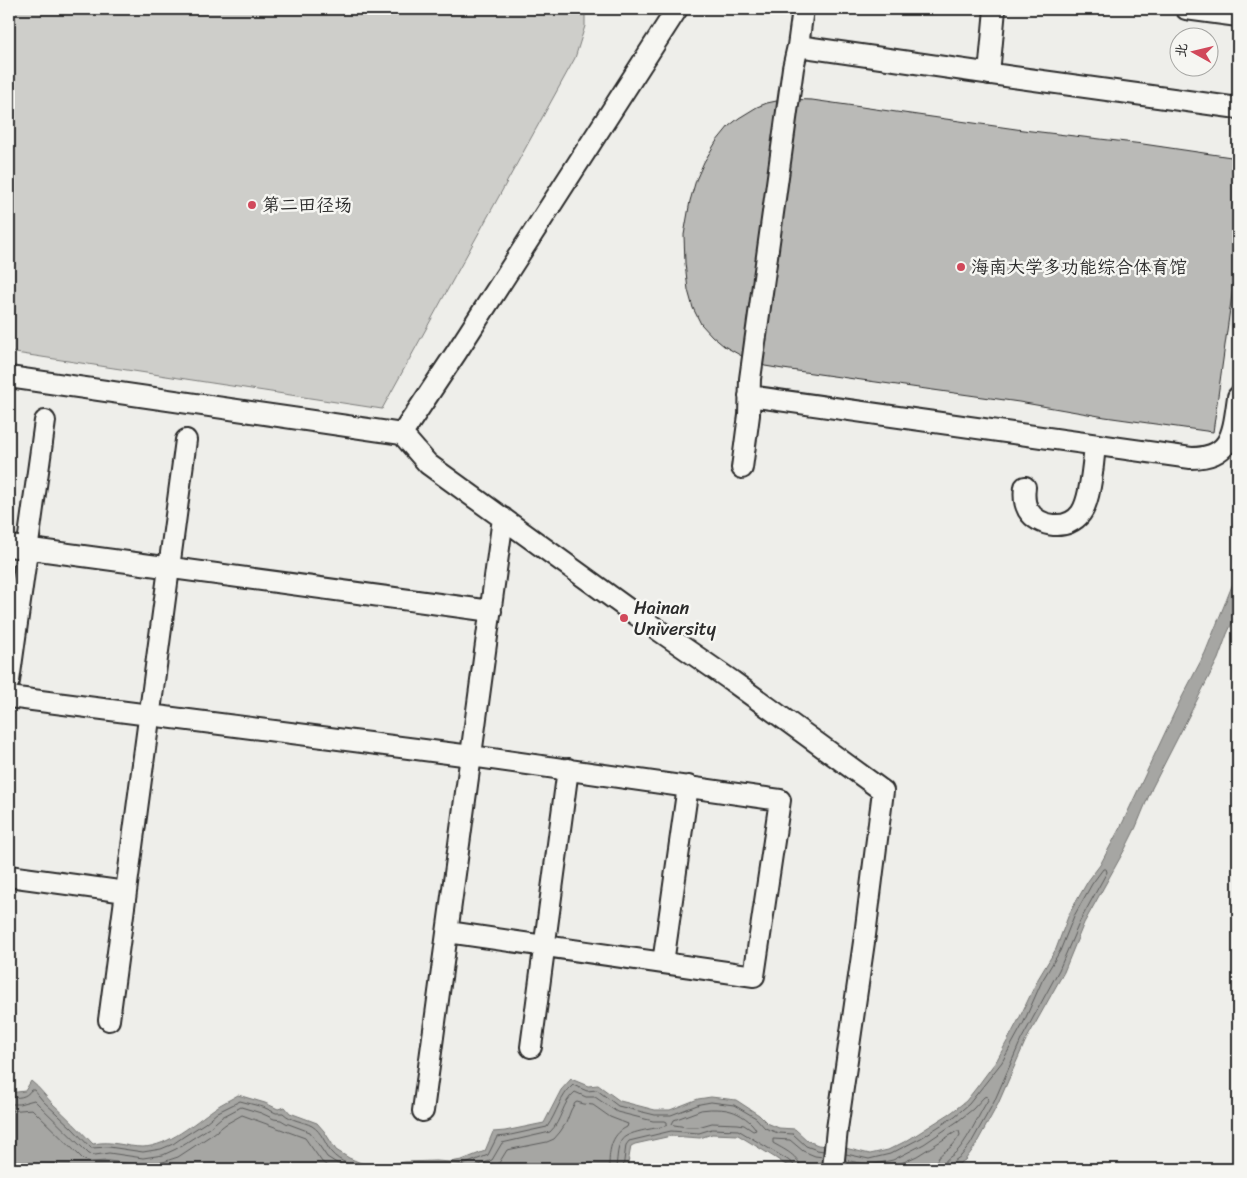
<svg xmlns="http://www.w3.org/2000/svg" width="1247" height="1178" font-family="Sriracha,'LXGW WenKai TC',sans-serif">
<style>
.green{fill:#cececa;stroke:#7c7c7a}
.water{fill:#a6a6a3;stroke:#757573}
.lines{fill:none;stroke-linecap:round;stroke-linejoin:round}
.shore{stroke:#5c5c5b;stroke-width:1}
.building{fill:#babab7;stroke:#2b2b2b}
.street-casing{stroke:#2b2b2b;stroke-width:24}
.street{stroke:#f6f6f2;stroke-width:20}
.poi-dot{fill:#d1495b;stroke:#f6f6f2;stroke-width:2}
.labels{text-anchor:middle;dominant-baseline:central;stroke-width:5;stroke-linejoin:round;paint-order:stroke}
.poi-label{font-size:18px;fill:#2b2b2b;stroke:#f6f6f2;text-anchor:start}
</style>
<rect width="100%" height="100%" fill="#eeeeea"/>
<filter id="ink" filterUnits="userSpaceOnUse"><feTurbulence type="fractalNoise" baseFrequency=".02" numOctaves="2"/><feDisplacementMap in="SourceGraphic" scale="10" xChannelSelector="R" yChannelSelector="G"/><feConvolveMatrix kernelMatrix="1 2 1 2 8 2 1 2 1" color-interpolation-filters="sRGB"/></filter>
<g filter="url(#ink)">
<path class="green" d="M 9,9 L 585,9 L 585,26 L 575,58 L 382,409 L 9,352 Z"/>
<path class="water" d="M 1238,571 L 1238,610 L 1227,634 L 1218,659 L 1152,788 L 1136,827 L 1125,849 L 1084,923 L 1064,972 L 1025,1042 L 998,1104 L 974,1148 L 965,1160 L 951,1169 L 792,1169 L 774,1157 L 738,1135 L 712,1134 L 700,1138 L 671,1136 L 635,1144 L 631,1146 L 627,1169 L 9,1169 L 9,1093 L 25,1091 L 31,1081 C 40,1088 45,1096 53,1104 C 67,1117 80,1130 93,1144 C 113,1140 125,1147 143,1147 C 169,1146 194,1123 214,1109 C 222,1103 230,1100 238,1095 L 265,1103 L 278,1109 L 285,1107 L 290,1113 L 317,1123 L 324,1131 L 336,1150 L 349,1158 L 361,1163 L 376,1166 L 404,1162 L 436,1161 L 450,1162 L 462,1160 L 485,1151 L 493,1132 L 505,1131 L 544,1123 L 561,1090 L 571,1079 L 588,1086 L 598,1085 L 620,1101 L 655,1110 L 670,1110 L 698,1099 L 711,1097 L 736,1100 L 759,1115 L 767,1123 L 779,1128 L 795,1129 L 808,1141 L 818,1145 L 845,1148 L 870,1154 L 888,1150 L 908,1140 L 952,1112 L 966,1101 L 977,1087 L 997,1060 L 1018,1021 L 1038,979 L 1056,949 L 1069,914 L 1088,881 L 1100,865 L 1123,822 L 1179,703 L 1205,653 Z"/>
<g class="lines">
<path class="shore" d="M 9,1097 C 18,1098 26,1098 31,1090 L 34,1090 L 43,1101 L 72,1128 L 91,1148 L 109,1147 L 143,1152 L 161,1149 L 173,1144 L 183,1137 L 205,1123 L 218,1112 L 240,1101 L 263,1107 L 276,1113 L 283,1113 C 291,1121 303,1121 312,1126 C 322,1132 325,1144 331,1152 C 339,1162 355,1167 367,1169
M 9,1104 L 19,1104 L 34,1100 L 89,1154 L 95,1155 L 109,1153 L 143,1158 L 163,1155 L 176,1149 L 209,1128 L 222,1117 L 241,1107 L 261,1113 L 274,1119 L 281,1120 L 286,1123 L 310,1132 L 327,1157 L 346,1169
M 711,1109 C 718,1109 725,1109 731,1111 C 739,1113 753,1122 756,1130 L 753,1131 L 744,1125 L 738,1124 L 712,1123 L 698,1127 L 687,1127 L 674,1125 L 672,1124 L 674,1120 L 701,1110 Z
M 9,1111 L 32,1109 L 84,1160 L 91,1162 L 108,1161 L 143,1165 L 163,1162 L 178,1157 L 213,1134 L 226,1124 L 242,1115 L 305,1138 L 322,1162 L 331,1169
M 846,1154 L 869,1159 L 890,1154 L 921,1138 L 955,1116 L 969,1104 L 1002,1062 L 1023,1024 L 1042,981 L 1060,951 L 1074,916 L 1092,884 L 1103,869 L 1106,869 L 1107,872 L 1080,921 L 1059,970 L 1021,1040 L 994,1102 L 970,1145 L 961,1156 L 950,1164 L 949,1169
M 845,1160 L 870,1165 L 893,1160 L 924,1144 L 958,1121 L 973,1109 L 984,1097 L 987,1096 L 988,1100 C 978,1116 971,1134 959,1149 C 953,1157 943,1158 942,1169
M 384,1169 L 404,1167 L 436,1166 L 450,1167 L 463,1165 L 488,1155 L 497,1137 L 506,1136 L 547,1127 C 557,1113 560,1096 573,1085 L 587,1091 L 597,1090 L 618,1106 L 655,1115 L 671,1115 L 700,1104 L 711,1102 L 734,1105 L 756,1118 L 765,1128 L 778,1133 L 793,1134 L 806,1146 L 817,1150 L 824,1151
M 469,1169 L 492,1160 L 502,1143 L 550,1132 C 562,1121 562,1102 575,1092 L 586,1097 L 595,1097 L 617,1112 L 653,1121 L 665,1121 L 667,1122 L 667,1125 L 665,1126 C 655,1129 626,1131 621,1141 C 617,1149 617,1161 616,1169
M 490,1169 L 499,1163 L 507,1150 L 547,1142 L 554,1139 L 560,1132 L 566,1123 L 571,1110 L 575,1103 L 577,1102 L 584,1104 L 593,1105 L 610,1117 L 628,1124 L 627,1127 C 610,1135 609,1152 609,1169
M 623,1169 L 626,1145 L 629,1141 L 671,1131 L 699,1133 L 712,1129 L 738,1130 L 788,1160 L 794,1165 L 794,1169
M 801,1169 C 800,1156 783,1149 773,1143 L 773,1139 L 790,1140 L 803,1151 L 815,1156 L 823,1157
M 888,1169 L 917,1156 L 957,1131 L 959,1131 L 960,1135 C 958,1138 955,1143 952,1146 C 943,1154 936,1154 935,1169"/>
</g>
<path class="building" d="M 786,99 L 812,100 L 1023,130 L 1143,144 L 1238,158 L 1238,251 L 1213,432 L 1105,417 L 1019,402 L 783,369 L 765,366 L 747,359 L 724,346 L 712,336 L 701,324 L 693,308 L 688,290 L 685,263 L 684,235 L 690,201 L 696,180 L 704,162 L 716,142 L 729,126 L 739,118 L 757,107 L 767,103 Z"/>
<g class="lines">
<defs>
<path id="street" d="M 1186,9 L 1238,16
M 798,46 L 1013,77 L 1238,108
M 989,74 L 995,9
M 9,377 L 402,434 L 428,464 L 635,614 L 732,681 L 883,791 L 865,935 L 837,1129 L 833,1169
M 749,396 L 1191,458 C 1233,458 1233,431 1238,397
M 402,434 L 456,353 L 677,9
M 742,468 L 749,415 L 750,379 L 793,68 L 798,46 L 803,9
M 1025,487 C 1024,495 1024,503 1028,510 C 1039,528 1068,531 1081,513 C 1091,499 1093,463 1095,445
M 9,546 L 491,611
M 9,681 L 45,421
M 9,697 L 471,756 L 780,800 L 754,976 L 448,932
M 9,876 L 126,892
M 663,963 L 688,786
M 109,1020 L 186,440
M 531,1047 L 568,769
M 423,1111 L 503,518"/>
</defs>
<use href="#street" class="street-casing"/>
<use href="#street" class="street"/>
</g>
</g>
<g class="poi-dot">
<circle cx="252" cy="205" r="5"/>
<circle cx="961" cy="267" r="5"/>
<circle cx="624" cy="618" r="5"/>
</g>
<g class="labels">
<g class="poi-label">
<text x="262" y="205">第二田径场</text>
<text x="971" y="267">海南大学多功能综合体育馆</text>
<text x="634" y="608">Hainan<tspan x="634" dy="21">University</tspan></text>
</g>
</g>
<rect width="1247" height="1178" fill="none" stroke="#f6f6f2" stroke-width="30"/>
<rect x="15" y="15" width="1217" height="1148" fill="none" stroke="#2b2b2b" stroke-width="2" filter="url(#ink)"/>
<g transform="translate(1194 52) rotate(278)"><circle r="24" fill="#f6f6f2" stroke="#a5a5a2"/>
<path d="M0-4L9 19L0 12L-9 19Z" fill="#d1495b"/>
<text y="-8" font-size="14" font-weight="bold" text-anchor="middle" fill="#2b2b2b">北</text>
</g>
</svg>
